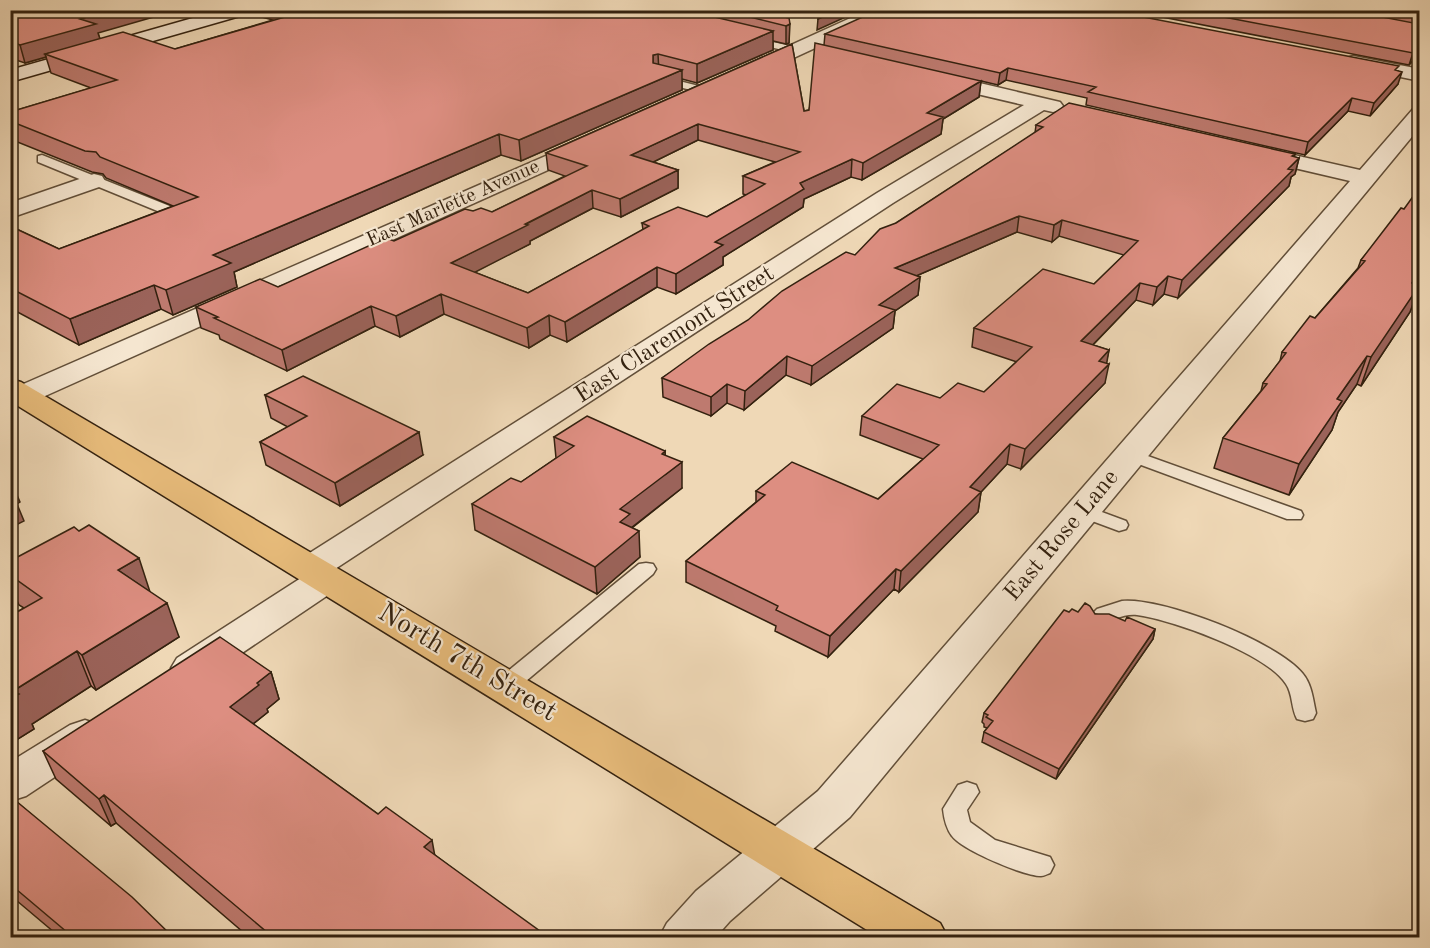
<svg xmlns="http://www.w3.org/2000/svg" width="1430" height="948" font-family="'Old Standard TT',serif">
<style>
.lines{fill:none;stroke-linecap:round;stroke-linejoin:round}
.lane-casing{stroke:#624f39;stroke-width:3}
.street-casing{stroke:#624f39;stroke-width:3}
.secondary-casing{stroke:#33210f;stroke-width:3}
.primary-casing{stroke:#33210f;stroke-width:3}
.lane{fill:#f5e6d0;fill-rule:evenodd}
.street{fill:#f5e6d0;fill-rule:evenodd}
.secondary{fill:#f5e6d0;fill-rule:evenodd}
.primary{fill:#e8bc7b;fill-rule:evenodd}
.wall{fill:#be7a6f;stroke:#33210f;stroke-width:1.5;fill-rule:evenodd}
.shaded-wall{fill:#9b635a;stroke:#33210f;stroke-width:1.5}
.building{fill:#dd8e81;stroke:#33210f;stroke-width:1.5;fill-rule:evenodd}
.labels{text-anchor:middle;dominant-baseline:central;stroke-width:4.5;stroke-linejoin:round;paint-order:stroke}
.far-street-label{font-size:20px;fill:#33210f;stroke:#f5e6d0}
.street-label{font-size:24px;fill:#33210f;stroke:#f5e6d0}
.near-street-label{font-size:28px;fill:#33210f;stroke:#f5e6d0}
</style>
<rect width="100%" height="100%" fill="#efd8b6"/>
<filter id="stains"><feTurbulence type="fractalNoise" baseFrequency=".00333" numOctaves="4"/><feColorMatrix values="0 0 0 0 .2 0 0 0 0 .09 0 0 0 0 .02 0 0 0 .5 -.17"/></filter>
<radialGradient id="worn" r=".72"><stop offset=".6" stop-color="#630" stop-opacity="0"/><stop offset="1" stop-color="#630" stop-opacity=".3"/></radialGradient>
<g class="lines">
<defs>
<path id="lane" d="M 751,37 L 799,48 L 801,50 L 796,53 L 748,42 L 746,40 Z
M 659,76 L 711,89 L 712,91 L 707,94 L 655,81 L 655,77 Z
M 42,155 L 187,213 L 189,216 L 182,220 L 177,219 L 38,162 L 38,156 Z
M 1131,450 L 1301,511 L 1303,515 L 1301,519 L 1287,519 L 1125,459 L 1122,455 L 1125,451 Z
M 1083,505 L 1126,521 L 1128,525 L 1126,529 L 1119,531 L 1076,515 L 1074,511 L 1076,507 Z
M 646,563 L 653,564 L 656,569 L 653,574 L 513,692 L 505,694 L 497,692 L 494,686 L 497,680 L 639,564 Z
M 1122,601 C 1162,597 1278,642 1303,674 C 1312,685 1313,700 1316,713 L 1313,719 L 1305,721 L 1297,719 C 1291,708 1293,694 1286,684 C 1266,653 1173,620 1137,615 C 1121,613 1108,625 1093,621 L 1090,616 L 1097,609 Z
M 967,782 L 976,785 L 979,792 L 967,810 L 970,822 L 995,840 L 1050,857 L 1054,865 L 1050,873 C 1047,874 1044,876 1041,876 C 1024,876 962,850 952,836 C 946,828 944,818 943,809 L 958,785 Z"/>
<path id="street" d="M 868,10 L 891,10 L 889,14 L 761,73 L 747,73 L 745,69 L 747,65 Z
M 1353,56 L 1420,69 L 1420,81 L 1347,66 L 1344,62 L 1347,58 Z
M 937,73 L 1060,102 L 1063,106 L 1060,110 L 1053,112 L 1044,110 L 893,203 L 335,569 L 340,571 L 345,579 L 340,587 L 205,678 L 191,682 L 177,678 L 171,668 L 177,658 L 301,578 L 297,577 L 292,569 L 297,561 L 877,193 L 1024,105 L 930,83 L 928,79 L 930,75 Z
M 1420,107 L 1420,127 L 850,817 L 730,921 L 715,938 L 659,938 L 667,923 L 696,891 L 818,791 L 1350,181 L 1247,157 L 1244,152 L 1247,147 L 1255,146 L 1360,170 L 1413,109 Z
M 589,137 L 597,138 L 600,143 L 597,148 L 34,401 L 23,404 L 10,399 L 12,389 Z
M 94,174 L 102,176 L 105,181 L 102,186 L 10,218 L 10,203 Z
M 85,720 L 100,725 L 106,736 L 100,747 L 26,796 L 10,801 L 10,762 L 70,725 Z"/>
<path id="secondary" d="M 221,10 L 249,10 L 247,14 L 10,82 L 10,70 Z"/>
<path id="primary" d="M 10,379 L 21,382 L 940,923 L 948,938 L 880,938 L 10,401 Z"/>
</defs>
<use href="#lane" class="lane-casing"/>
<use href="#street" class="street-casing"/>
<use href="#secondary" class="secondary-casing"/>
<use href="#primary" class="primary-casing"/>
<use href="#lane" class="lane"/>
<use href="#street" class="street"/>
<use href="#secondary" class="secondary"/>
<use href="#primary" class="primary"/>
</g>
<path class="wall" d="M 10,10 L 98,33 L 100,39 L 175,49 L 273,20 L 250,14 L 249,10 L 752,10 L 789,18 L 789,43 L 786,44 L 773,41 L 773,50 L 697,83 L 682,79 L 682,90 L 521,161 L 501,155 L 234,272 L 237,287 L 173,315 L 161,309 L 79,345 L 10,308 L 10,226 L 59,249 L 173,206 L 106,178 L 103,174 L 92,172 L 10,139 L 10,112 L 91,88 L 51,73 L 46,57 L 25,63 L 10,58 Z
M 1126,10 L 1419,10 L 1419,54 L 1409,65 Z
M 825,34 L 1398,71 L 1398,84 L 1370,116 L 1348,111 L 1305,155 L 1086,105 L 1087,98 L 1006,80 L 998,85 L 981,81 L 979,97 L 943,119 L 941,134 L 862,180 L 851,177 L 804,199 L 803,207 L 723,257 L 723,265 L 676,294 L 657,287 L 567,342 L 550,335 L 529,348 L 444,314 L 400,337 L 375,326 L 287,371 L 220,339 L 219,335 L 201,328 L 196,307 L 278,287 L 394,241 L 473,211 L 492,212 L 565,176 L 548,170 L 546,153 L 792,44 L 804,111 L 809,110 L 824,45 ZM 698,140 L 775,162 L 743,176 L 743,194 L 746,195 L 707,217 L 642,223 L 643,230 L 528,293 L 474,272 L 530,244 L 530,241 L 593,208 L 621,217 L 678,188 L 678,170 L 653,162 Z
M 1036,125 L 1295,154 L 1294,157 L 1299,158 L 1295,174 L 1291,177 L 1289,186 L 1178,298 L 1164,294 L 1153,305 L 1136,300 L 1093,345 L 1109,350 L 1106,363 L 1105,383 L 1021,469 L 1007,464 L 981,492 L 978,512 L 899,592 L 894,589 L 828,657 L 775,631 L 776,626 L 686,582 L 686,561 L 756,502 L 756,491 L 878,499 L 923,459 L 860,435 L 862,416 L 940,398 L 984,392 L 1017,362 L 972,347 L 974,328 L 1094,284 L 1124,255 L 1059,236 L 1052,242 L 1017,232 L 916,276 L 920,277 L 918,295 L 895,311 L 893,328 L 811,385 L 786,375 L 744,410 L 727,403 L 711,416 L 663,397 L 662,378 L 855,255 L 896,223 L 1035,133 Z
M 1404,209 L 1419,286 L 1410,312 L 1361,386 L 1357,384 L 1338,412 L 1332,430 L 1289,495 L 1214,468 L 1223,438 L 1261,391 L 1263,383 L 1280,361 L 1282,352 L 1315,318 L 1358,268 L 1361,260 Z
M 265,395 L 423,455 L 340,506 L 266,465 L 260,442 L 288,427 L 271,418 Z
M 554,437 L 665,451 L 665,455 L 682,488 L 632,528 L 640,557 L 597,594 L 475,530 L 472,504 L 521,482 L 556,458 Z
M 10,561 L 150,592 L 179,637 L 96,690 L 91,686 L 32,724 L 34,729 L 10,744 L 10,616 L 24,608 L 19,605 L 10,585 L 10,575 L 12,567 Z
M 1069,612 L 1078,612 L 1095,614 L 1125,621 L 1155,629 L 1153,639 L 1056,779 L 982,742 L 984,732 L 987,728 L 984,727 L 984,724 L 982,722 L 984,713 Z
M 271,672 L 279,699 L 267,709 L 268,712 L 253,724 L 435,855 L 545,938 L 250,938 L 116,823 L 111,826 L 56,779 L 43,751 Z
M 10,796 L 174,938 L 61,938 L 10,895 Z"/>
<path class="shaded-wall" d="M 110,10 L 178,10 L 98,33 L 101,42 L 45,54 L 46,57 L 25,63 L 20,45 L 80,19 Z
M 837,10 L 861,10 L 817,30 L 818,19 Z
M 790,24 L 789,43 L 786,44 L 786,26 Z
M 773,31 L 773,50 L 697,83 L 697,64 Z
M 1419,46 L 1419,54 L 1409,65 L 1413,53 Z
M 658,54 L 659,73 L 653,74 L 653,55 Z
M 1008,68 L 1006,80 L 998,85 L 1000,73 Z
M 682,70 L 682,90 L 521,161 L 519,140 Z
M 1402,72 L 1398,84 L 1370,116 L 1374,103 Z
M 981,81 L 979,97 L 943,119 L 941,134 L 862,180 L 863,163 L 927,113 Z
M 1352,98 L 1348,111 L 1305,155 L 1308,142 Z
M 698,124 L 698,140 L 631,173 L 631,155 Z
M 499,134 L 501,155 L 234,272 L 237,287 L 173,315 L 166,290 L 213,255 Z
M 1295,154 L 1292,165 L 1299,158 L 1295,174 L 1291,177 L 1289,186 L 1178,298 L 1182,280 Z
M 852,159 L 851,177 L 804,199 L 803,207 L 723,257 L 723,265 L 676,294 L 676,274 L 715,242 L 800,183 Z
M 678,170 L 678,188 L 621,217 L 620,199 Z
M 592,190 L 593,208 L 530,241 L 530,244 L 454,283 L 451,263 Z
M 1019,216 L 1017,232 L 893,286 L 895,268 Z
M 1062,220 L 1059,236 L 1052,242 L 1054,225 Z
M 657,267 L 657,287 L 567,342 L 565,322 Z
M 1419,273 L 1419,287 L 1410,312 L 1361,386 L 1371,357 L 1412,283 Z
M 1168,276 L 1164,294 L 1153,305 L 1157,287 Z
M 920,277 L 918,295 L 895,311 L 893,328 L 811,385 L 812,366 L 879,305 Z
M 1140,283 L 1136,300 L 1078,360 L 1081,341 Z
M 154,285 L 161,309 L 79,345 L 70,319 Z
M 441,294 L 444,314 L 400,337 L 396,316 Z
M 371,306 L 375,326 L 287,371 L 282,350 Z
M 549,315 L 550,335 L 529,348 L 527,328 Z
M 1109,350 L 1106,367 L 1109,364 L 1105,383 L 1021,469 L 1025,449 L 1099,361 Z
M 787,356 L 786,375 L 744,410 L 745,391 Z
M 1367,356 L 1357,384 L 1338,412 L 1332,430 L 1289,495 L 1299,464 L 1337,399 Z
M 727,384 L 727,403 L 711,416 L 711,397 Z
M 419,432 L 423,455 L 340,506 L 335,483 Z
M 1010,444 L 1007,464 L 981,492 L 978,512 L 899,592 L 901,571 L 970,487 Z
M 665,451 L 666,474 L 682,462 L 682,488 L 631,528 L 639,531 L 640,557 L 597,594 L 595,567 L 620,509 L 662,454 Z
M 10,479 L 20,502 L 17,504 L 24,521 L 10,528 Z
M 139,558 L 150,592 L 118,570 Z
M 896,569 L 894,589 L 828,657 L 830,636 Z
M 167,603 L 179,637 L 96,690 L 82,655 Z
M 1155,629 L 1153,639 L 1056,779 L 1059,769 Z
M 77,651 L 91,686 L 32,724 L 34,729 L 10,744 L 10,699 L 13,691 Z
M 271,672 L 279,699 L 267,709 L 268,712 L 239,735 L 230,707 L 257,683 Z
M 104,795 L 116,823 L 111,826 L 99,799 Z
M 432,840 L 437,868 L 424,847 Z"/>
<path class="building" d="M 10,10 L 110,10 L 80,19 L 96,24 L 20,45 L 10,41 Z
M 298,10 L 685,10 L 773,31 L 697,64 L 658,54 L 653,55 L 653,63 L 682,70 L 519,140 L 499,134 L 213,255 L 231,263 L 166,290 L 154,285 L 70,319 L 10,288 L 10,226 L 59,249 L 198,197 L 100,157 L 96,152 L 85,151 L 10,121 L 10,112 L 117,80 L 45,54 L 123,32 L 175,49 L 302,12 Z
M 722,10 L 752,10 L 789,18 L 790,24 L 786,26 Z
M 819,10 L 837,10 L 818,19 Z
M 878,10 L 1107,10 L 1399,66 L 1395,70 L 1402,72 L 1374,103 L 1352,98 L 1308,142 L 1088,92 L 1096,87 L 1008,68 L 1000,73 L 825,34 Z
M 1187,10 L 1346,10 L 1419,24 L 1419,46 L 1413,53 Z
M 1396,10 L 1419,10 L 1419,15 Z
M 815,43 L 981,81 L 927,113 L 943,117 L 863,163 L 852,159 L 800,183 L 804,189 L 715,242 L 723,245 L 676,274 L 657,267 L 565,322 L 549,315 L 527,328 L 441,294 L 396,316 L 371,306 L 282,350 L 214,318 L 218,317 L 196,307 L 260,279 L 278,287 L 386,238 L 394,241 L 465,209 L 473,211 L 481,208 L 492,212 L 587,166 L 546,153 L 792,44 L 804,111 L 809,110 ZM 698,124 L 800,152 L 743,176 L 765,184 L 707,217 L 678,207 L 642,223 L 649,226 L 528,293 L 451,263 L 528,225 L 525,224 L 592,190 L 620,199 L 678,170 L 631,155 Z
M 1069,103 L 1295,154 L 1292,156 L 1299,158 L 1288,169 L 1293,170 L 1182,280 L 1168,276 L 1157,287 L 1140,283 L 1081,341 L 1109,350 L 1099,361 L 1109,364 L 1025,449 L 1010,444 L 970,487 L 981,492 L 901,571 L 896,569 L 830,636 L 776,610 L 778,606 L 686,561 L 765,495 L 756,491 L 792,462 L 878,499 L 939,445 L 862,416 L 897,384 L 940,398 L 958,383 L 984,392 L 1032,347 L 974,328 L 1043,269 L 1094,284 L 1138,241 L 1062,220 L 1054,225 L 1019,216 L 895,268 L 920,277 L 879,305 L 895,310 L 812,366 L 787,356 L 745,391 L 727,384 L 711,397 L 662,378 L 709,344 L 748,320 L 782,291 L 846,252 L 855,255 L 880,229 L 896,223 L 1043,127 L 1036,125 Z
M 1419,188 L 1419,273 L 1412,283 L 1419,286 L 1371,357 L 1367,356 L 1337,399 L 1342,401 L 1299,464 L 1223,438 L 1267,384 L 1263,383 L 1286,353 L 1282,352 L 1310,316 L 1315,318 L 1365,261 L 1361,260 L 1401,208 L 1404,209 Z
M 303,376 L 419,432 L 335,483 L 260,442 L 307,416 L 265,395 Z
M 587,416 L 665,451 L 662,454 L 682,462 L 620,509 L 630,514 L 620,522 L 639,531 L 595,567 L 472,504 L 511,478 L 521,482 L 574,446 L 554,437 Z
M 89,525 L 139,558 L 118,570 L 167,603 L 82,655 L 77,651 L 13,691 L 19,694 L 10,699 L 10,616 L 42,598 L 10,575 L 10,568 L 15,565 L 10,561 L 74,527 L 79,531 Z
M 1085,603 L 1090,606 L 1095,614 L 1109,614 L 1125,621 L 1127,617 L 1155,629 L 1059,769 L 984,732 L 993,721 L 986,717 L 988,715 L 984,713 L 1064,610 L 1069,612 L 1072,609 L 1078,612 Z
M 220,637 L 271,672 L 257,683 L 259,685 L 230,707 L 378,814 L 386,807 L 432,840 L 424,847 L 544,934 L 541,938 L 274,938 L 104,795 L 99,799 L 43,751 Z
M 10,796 L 132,897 L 174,938 L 74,938 L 10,884 Z"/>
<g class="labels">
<g class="far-street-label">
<text transform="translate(453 204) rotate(-24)">East Marlette Avenue</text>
</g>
<g class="street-label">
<text transform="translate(675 335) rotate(-33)">East Claremont Street</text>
<text transform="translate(1062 536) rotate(-50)">East Rose Lane</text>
</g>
<g class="near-street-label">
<text transform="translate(467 663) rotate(31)">North 7th Street</text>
</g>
</g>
<rect width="1430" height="948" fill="none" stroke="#efd8b6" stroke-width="36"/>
<rect x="12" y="12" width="1406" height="924" fill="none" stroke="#33210f" stroke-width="3"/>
<rect x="18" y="18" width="1394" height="912" fill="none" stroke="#33210f" stroke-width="1.5"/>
<rect width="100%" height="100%" filter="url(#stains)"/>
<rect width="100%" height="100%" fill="url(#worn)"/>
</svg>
